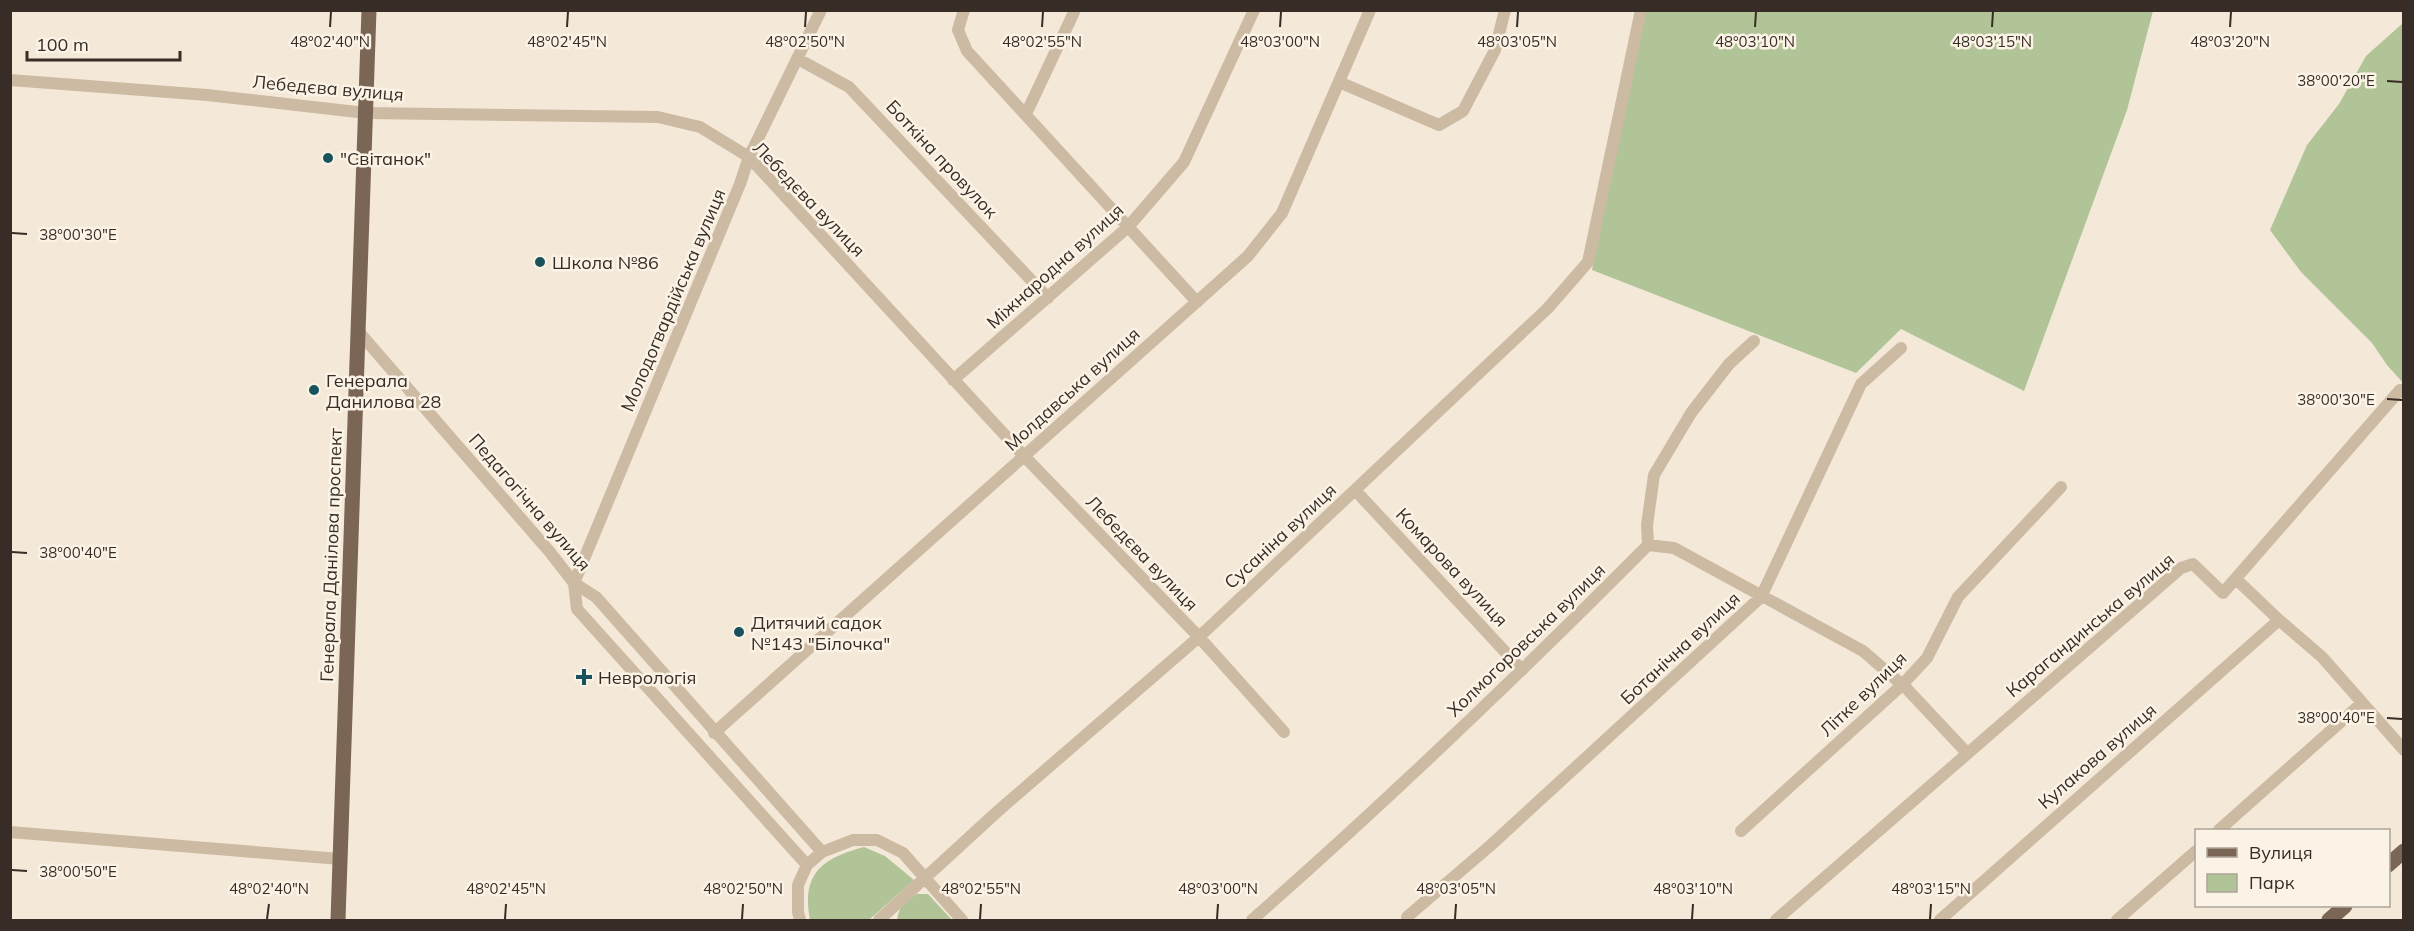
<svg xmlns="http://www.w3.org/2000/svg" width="2414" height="931" font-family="Mulish,sans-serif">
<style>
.green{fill:#b1c497}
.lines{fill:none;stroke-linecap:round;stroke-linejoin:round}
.minor{stroke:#cdbaa3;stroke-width:12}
.major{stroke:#7b6555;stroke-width:15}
.ticks{fill:none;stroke:#372d26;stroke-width:2}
.poi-dot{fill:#17525d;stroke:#fbf3e5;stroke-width:2}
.labels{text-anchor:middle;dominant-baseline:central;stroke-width:5;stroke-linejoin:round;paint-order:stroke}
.street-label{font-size:18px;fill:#372d26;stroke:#fbf3e5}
.poi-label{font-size:18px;fill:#372d26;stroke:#fbf3e5;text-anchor:start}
.ticks-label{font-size:15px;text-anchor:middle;fill:#372d26;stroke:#fbf3e5;stroke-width:5;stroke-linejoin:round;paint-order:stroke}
</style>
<rect width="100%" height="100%" fill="#f4e9d8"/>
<path class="green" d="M 1644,11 L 2153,11 L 2127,110 L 2024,391 L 1901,329 L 1856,373 L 1592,270 Z
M 2403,23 L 2403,383 L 2387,365 L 2372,343 L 2301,272 L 2270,230 L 2307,145 L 2339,104 L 2366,56 Z
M 864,847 L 885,856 L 914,880 L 869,920 L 810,920 C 801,874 822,858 864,847 Z
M 917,894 L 928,894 L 952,920 L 897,920 C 899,906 905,901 917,894 Z"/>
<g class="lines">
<path class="minor" d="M 964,10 L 958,30 L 967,51 L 1197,302
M 798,59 L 849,87 L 1048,298
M 10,80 L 207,95 L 366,113 L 658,117 L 700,127 L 749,157 L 1024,456 L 1199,637 L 1284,732
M 1339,82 L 1439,125 L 1463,111 L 1495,50 L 1505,10
M 1026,114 L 1075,10
M 358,331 L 549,551 L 574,583 L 596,597 L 822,852
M 953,380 L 1128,227 L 1184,162 L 1254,10
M 1355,490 L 1522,670
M 1648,545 L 1674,548 L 1863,651 L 1907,689 L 1967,753
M 2236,579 L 2279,620 L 2322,657 L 2404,750
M 714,733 L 1248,256 L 1282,213 L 1370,10
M 2219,830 L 2362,703
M 1741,831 L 1902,685 L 1927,658 L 1958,597 L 2061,487
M 10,832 L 340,859
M 807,865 L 577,609 L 574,583 L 740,184 L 749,157 L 821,10
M 1407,917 L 1491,845 L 1761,597 L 1861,384 L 1901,348
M 800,920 L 798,912 L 798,885 L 807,865 L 822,852 L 853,840 L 877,840 L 903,853 L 962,920
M 879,920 L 998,811 L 1199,637 L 1548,308 L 1588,262 L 1641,10
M 1252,920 C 1388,800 1520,674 1648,545 L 1647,525 L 1654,475 L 1691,413 L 1729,364 L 1754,341
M 1776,920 L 2181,568 L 2193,564 L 2223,593 L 2400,390
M 1940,920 L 2279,620
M 2117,920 L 2196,851"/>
<path class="major" d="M 2388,865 L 2404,851
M 338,920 L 369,10
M 2329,920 L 2345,906"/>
</g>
<path class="ticks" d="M 330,27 L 331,12M 567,27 L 568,12M 805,27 L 806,12M 1042,27 L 1043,12M 1280,27 L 1281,12M 1517,27 L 1518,12M 1755,27 L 1756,12M 1992,27 L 1993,12M 2230,27 L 2231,12M 2387,81 L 2402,82M 12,233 L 27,234M 2387,399 L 2402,400M 12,552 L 27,553M 2387,718 L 2402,719M 12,870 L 27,871M 267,919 L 269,904M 505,919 L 506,904M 742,919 L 743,904M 980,919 L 981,904M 1217,919 L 1218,904M 1455,919 L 1456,904M 1692,919 L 1693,904M 1930,919 L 1931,904"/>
<g class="poi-dot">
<circle cx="328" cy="158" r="6"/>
<circle cx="540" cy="262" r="6"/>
<circle cx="314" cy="390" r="6"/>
<circle cx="739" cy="632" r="6"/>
<path d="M581 668h6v6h6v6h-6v6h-6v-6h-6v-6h6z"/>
</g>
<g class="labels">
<g class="street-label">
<text transform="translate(328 88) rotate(5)">Лебедєва вулиця</text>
<text transform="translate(942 159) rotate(47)">Боткіна провулок</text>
<text transform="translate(809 199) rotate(46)">Лебедєва вулиця</text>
<text transform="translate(1055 266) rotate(-42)">Міжнародна вулиця</text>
<text transform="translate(673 300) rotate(-67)">Молодогвардійська вулиця</text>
<text transform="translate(1072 389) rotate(-42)">Молдавська вулиця</text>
<text transform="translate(530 502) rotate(49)">Педагогічна вулиця</text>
<text transform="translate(1280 536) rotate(-43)">Сусаніна вулиця</text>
<text transform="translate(1142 553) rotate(46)">Лебедєва вулиця</text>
<text transform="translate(331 555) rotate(-88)">Генерала Данілова проспект</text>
<text transform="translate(1452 567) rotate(47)">Комарова вулиця</text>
<text transform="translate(2090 625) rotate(-40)">Карагандинська вулиця</text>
<text transform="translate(1526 640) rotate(-44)">Холмогоровська вулиця</text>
<text transform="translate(1680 648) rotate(-43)">Ботанічна вулиця</text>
<text transform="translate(1863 694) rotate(-44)">Літке вулиця</text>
<text transform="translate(2097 756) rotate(-41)">Кулакова вулиця</text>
</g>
<g class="poi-label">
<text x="340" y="158">"Світанок"</text>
<text x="552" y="262">Школа №86</text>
<text x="326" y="380">Генерала<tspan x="326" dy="21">Данилова 28</tspan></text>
<text x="751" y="622">Дитячий садок<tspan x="751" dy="21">№143 "Білочка"</tspan></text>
<text x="598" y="677">Неврологія</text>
</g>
</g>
<g class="ticks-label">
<text x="330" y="47">48°02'40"N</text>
<text x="567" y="47">48°02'45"N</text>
<text x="805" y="47">48°02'50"N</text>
<text x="1042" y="47">48°02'55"N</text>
<text x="1280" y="47">48°03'00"N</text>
<text x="1517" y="47">48°03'05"N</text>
<text x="1755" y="47">48°03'10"N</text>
<text x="1992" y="47">48°03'15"N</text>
<text x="2230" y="47">48°03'20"N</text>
<text x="2336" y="86">38°00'20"E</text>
<text x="78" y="240">38°00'30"E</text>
<text x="2336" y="405">38°00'30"E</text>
<text x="78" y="558">38°00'40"E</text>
<text x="2336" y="723">38°00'40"E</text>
<text x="78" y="877">38°00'50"E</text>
<text x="269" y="894">48°02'40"N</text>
<text x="506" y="894">48°02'45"N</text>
<text x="743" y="894">48°02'50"N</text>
<text x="981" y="894">48°02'55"N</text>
<text x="1218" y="894">48°03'00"N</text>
<text x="1456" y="894">48°03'05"N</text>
<text x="1693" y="894">48°03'10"N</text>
<text x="1931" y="894">48°03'15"N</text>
</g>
<rect width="2414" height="931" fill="none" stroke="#372d26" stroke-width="24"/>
<rect x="2195" y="829" width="195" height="78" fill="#fbf3e5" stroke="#ada499" stroke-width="1.5"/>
<rect x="2207" y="848" width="30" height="9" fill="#7b6555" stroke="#ada499" stroke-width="1.5"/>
<text x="2249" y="859" font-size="18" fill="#372d26">Вулиця</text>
<rect x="2207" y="874" width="30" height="18" fill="#b1c497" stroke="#ada499" stroke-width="1.5"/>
<text x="2249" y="889" font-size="18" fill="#372d26">Парк</text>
<path d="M27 51v9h153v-9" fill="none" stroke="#372d26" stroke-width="3"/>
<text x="36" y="51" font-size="18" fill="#372d26" stroke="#fbf3e5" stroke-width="4.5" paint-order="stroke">100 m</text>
</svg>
